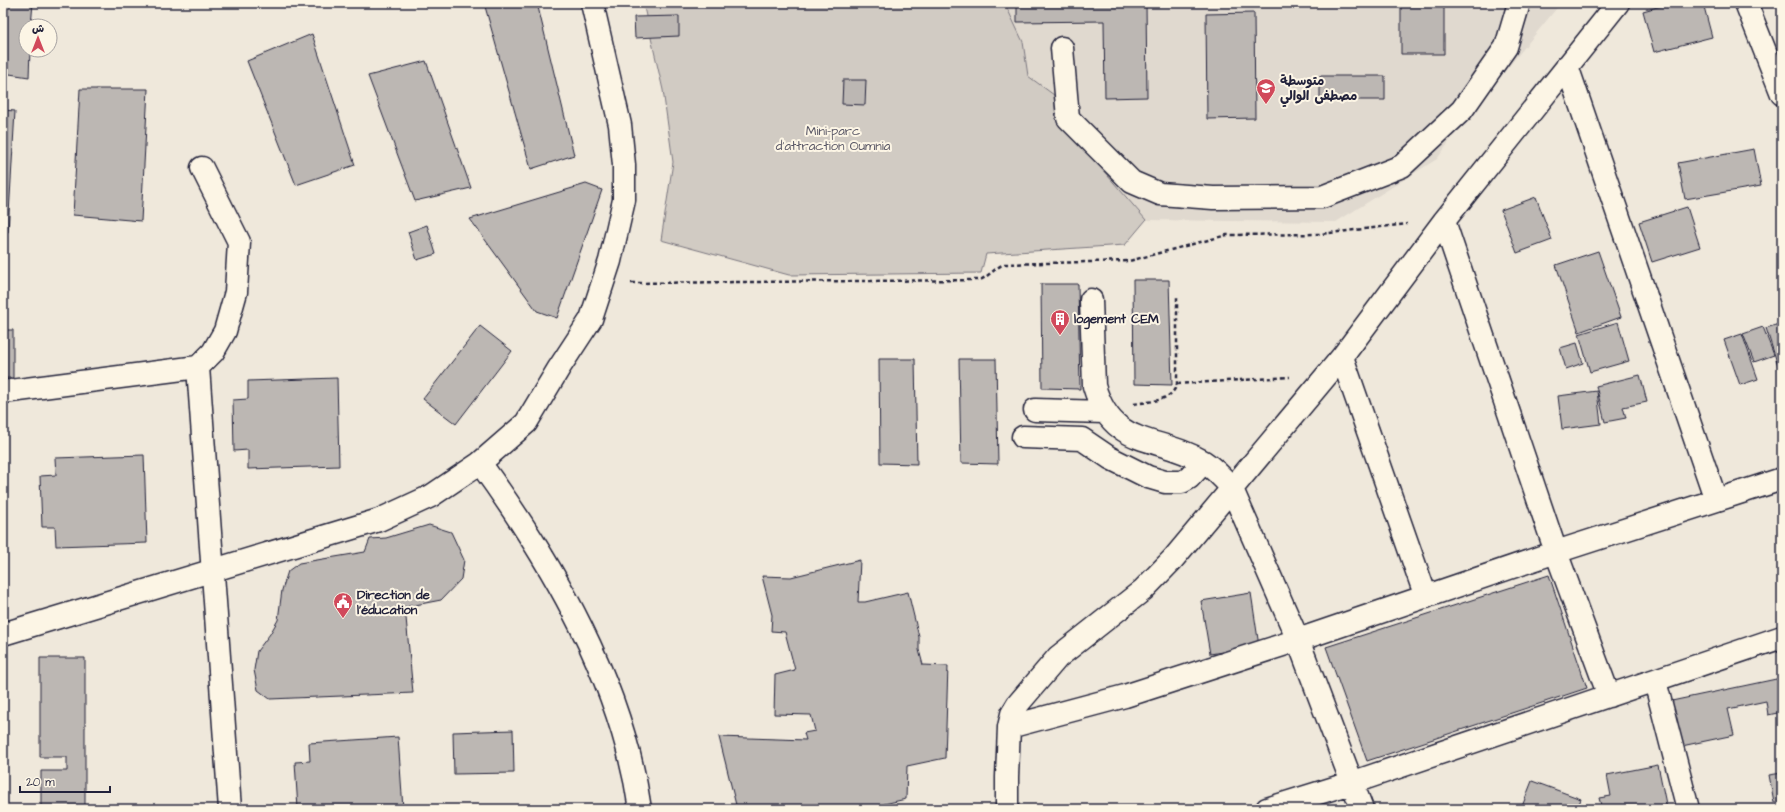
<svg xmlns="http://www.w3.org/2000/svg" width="1785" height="812" font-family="'Architects Daughter','Playpen Sans Arabic',sans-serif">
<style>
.built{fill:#e0d9cf}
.green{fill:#d1cbc3;stroke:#7a767f}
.building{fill:#bcb7b3;stroke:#22223b}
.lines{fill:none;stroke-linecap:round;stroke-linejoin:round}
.minor-casing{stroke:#22223b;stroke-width:25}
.path{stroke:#22223b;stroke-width:2.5;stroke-dasharray:4 3;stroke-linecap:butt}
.minor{stroke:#fcf5e5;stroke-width:22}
.labels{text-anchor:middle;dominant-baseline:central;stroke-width:4;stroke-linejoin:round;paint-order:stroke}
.poi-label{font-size:13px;font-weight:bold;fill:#22223b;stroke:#fcf5e5;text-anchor:start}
.park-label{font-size:13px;fill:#575564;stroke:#fcf5e5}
</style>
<rect width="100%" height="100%" fill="#efe8db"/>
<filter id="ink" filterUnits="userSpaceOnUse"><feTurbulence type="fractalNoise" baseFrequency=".025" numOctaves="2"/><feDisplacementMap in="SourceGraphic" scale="8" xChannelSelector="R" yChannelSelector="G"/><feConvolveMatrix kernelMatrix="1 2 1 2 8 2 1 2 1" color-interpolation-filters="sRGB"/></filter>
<g filter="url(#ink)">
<path class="built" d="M 1007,3 L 1561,3 L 1467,117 L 1437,159 L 1336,222 L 1146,220 L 1056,115 L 1053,95 L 1028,76 L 1023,42 L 1007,8 Z"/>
<path class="green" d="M 643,3 L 1007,3 L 1007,8 L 1023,42 L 1028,76 L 1054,95 L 1056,116 L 1146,220 L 1125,245 L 986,254 L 981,273 L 789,275 L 661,240 L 673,162 L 663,90 Z"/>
<path class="building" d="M 3,3 L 33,3 L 31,26 L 26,26 L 26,50 L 30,50 L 29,77 L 3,73 Z
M 484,3 L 537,3 L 574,155 L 531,169 Z
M 1017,3 L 1146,3 L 1147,97 L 1105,98 L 1104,21 L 1017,22 Z
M 1401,3 L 1444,3 L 1444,54 L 1401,54 Z
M 1672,3 L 1703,3 L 1712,37 L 1654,52 L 1643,11 Z
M 1254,13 L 1255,118 L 1207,119 L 1206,14 Z
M 679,16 L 679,36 L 635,38 L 634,17 Z
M 312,34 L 355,165 L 296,185 L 247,61 Z
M 426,61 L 471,188 L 415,201 L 368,76 Z
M 1320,76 L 1385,76 L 1385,100 L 1320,100 Z
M 843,80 L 866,80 L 865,105 L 842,104 Z
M 80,89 L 148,89 L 141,221 L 73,215 Z
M 3,110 L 15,111 L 8,232 L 3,232 Z
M 1754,149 L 1761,186 L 1685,199 L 1678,163 Z
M 586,184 L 602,190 L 557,318 L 537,311 L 470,219 Z
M 1536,197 L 1552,240 L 1517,253 L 1501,210 Z
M 1687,207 L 1700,247 L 1652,262 L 1639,222 Z
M 427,225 L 436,254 L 417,260 L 408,232 Z
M 1598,251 L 1621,317 L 1579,332 L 1556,265 Z
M 1133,280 L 1169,280 L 1172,385 L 1134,384 Z
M 1041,284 L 1078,284 L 1080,389 L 1042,388 Z
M 1618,322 L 1629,361 L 1590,372 L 1579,334 Z
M 1782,323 L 1782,378 L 1766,328 Z
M 480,326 L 512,351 L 456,424 L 423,399 Z
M 1763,327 L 1774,355 L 1754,362 L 1743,334 Z
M 3,330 L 13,330 L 13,378 L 3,378 Z
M 1742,334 L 1758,379 L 1740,385 L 1724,340 Z
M 1577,343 L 1583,363 L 1566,369 L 1560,348 Z
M 879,359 L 915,359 L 917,464 L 880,463 Z
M 959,359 L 996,359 L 998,464 L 961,463 Z
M 1640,375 L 1647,402 L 1623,407 L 1626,418 L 1605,422 L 1596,386 Z
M 337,378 L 339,466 L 248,469 L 248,450 L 234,451 L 233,400 L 248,399 L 248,381 Z
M 1597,391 L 1601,424 L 1562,429 L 1558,396 Z
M 144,455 L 147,543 L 56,546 L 55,527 L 42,527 L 40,476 L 56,475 L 55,458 Z
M 429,525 L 451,532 L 464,560 L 461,579 L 441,600 L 405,607 L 413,693 L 270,699 L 258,690 L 254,670 L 257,651 L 270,634 L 278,620 L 282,590 L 288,571 L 299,563 L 365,552 L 370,539 L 386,538 Z
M 860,560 L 858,602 L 865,602 L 908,592 L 919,637 L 919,650 L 923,665 L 948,666 L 945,758 L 907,766 L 906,799 L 884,804 L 884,809 L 737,809 L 719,737 L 806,740 L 804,733 L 815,731 L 811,715 L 774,714 L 775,675 L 795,670 L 785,632 L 771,631 L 772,615 L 762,576 L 791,577 Z
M 1549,575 L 1587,688 L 1367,761 L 1326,647 Z
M 1251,593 L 1259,646 L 1210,654 L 1201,601 Z
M 40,658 L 85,658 L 85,809 L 41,809 L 41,771 L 67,771 L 67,757 L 40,757 Z
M 1781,678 L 1782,712 L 1768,715 L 1766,701 L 1728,709 L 1734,735 L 1677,747 L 1667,702 Z
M 513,730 L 514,773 L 454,774 L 453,732 Z
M 398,737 L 403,809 L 298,809 L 295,762 L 310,761 L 309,743 Z
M 1658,765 L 1667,809 L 1602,809 L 1599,798 L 1611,796 L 1607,775 Z
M 1782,773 L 1782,801 L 1774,802 L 1769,775 Z
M 1532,781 L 1581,799 L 1577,809 L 1521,809 Z"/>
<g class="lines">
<defs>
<path id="minor" d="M 1746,3 L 1782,94
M 1062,48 L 1068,118 L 1132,182 L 1160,194 L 1213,198 L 1322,197 L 1402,166 L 1462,110 L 1506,47 L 1519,3
M 1567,66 L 1716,500
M 1444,221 L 1556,552 L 1609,696
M 1091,300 L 1094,386 C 1113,450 1157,434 1204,462 C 1215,469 1223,478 1231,487 L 1298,640 L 1362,809
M 1342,357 L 1426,597
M 198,367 L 230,809
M 3,392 L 198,367 L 213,352 L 225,331 L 236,292 L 239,242 L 202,168
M 1035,410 L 1104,412
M 1023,437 L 1082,439 L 1110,458 L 1148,477 L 1165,482 L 1182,482 L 1189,478 L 1204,462
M 480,463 C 554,565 622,683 640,809
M 3,634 L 379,520 L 431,496 L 480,463 L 526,423 L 559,368 L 591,319 L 610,261 L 624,200 L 624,165 L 620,125 L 592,3
M 1655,681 L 1688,809
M 1009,727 L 1125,696 L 1298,640 L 1556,552 L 1782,479
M 1007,809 L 1007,777 L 1009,727 L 1012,714 L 1018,704 L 1058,657 L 1143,590 L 1173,559 L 1342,357 L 1444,221 L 1618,3
M 1267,809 L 1357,781 L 1782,637"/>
</defs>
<use href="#minor" class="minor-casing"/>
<path class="path" d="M 631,283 L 980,280 C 989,276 995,268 1004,264 L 1129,261 L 1227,235 L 1321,234 L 1407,224
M 1177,384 L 1290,377
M 1134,404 C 1151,401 1171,402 1177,384 L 1177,297"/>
<use href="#minor" class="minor"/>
</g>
</g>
<defs>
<symbol id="school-pin" viewBox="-11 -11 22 30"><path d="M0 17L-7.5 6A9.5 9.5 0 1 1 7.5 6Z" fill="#d1495b" stroke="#fcf5e5"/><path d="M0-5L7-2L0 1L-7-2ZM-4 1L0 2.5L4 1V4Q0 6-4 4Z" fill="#fff"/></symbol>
<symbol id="building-pin" viewBox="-11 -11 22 30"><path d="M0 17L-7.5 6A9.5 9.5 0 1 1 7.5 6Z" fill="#d1495b" stroke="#fcf5e5"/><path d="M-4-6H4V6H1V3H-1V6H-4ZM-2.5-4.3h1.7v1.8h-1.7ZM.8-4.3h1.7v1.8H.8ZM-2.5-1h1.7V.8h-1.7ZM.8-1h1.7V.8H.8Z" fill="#fff"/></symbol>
<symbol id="civic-pin" viewBox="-11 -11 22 30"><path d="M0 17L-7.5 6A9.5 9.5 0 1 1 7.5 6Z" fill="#d1495b" stroke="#fcf5e5"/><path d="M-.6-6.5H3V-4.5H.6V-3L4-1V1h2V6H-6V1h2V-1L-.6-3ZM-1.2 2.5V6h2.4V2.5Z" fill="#fff"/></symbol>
</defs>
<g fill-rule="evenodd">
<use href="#school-pin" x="1255" y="77" width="22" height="30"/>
<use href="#building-pin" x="1049" y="308" width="22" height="30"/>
<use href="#civic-pin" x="332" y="591" width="22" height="30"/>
</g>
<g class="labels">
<g class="poi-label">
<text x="1280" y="81">متوسطة<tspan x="1280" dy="15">مصطفى الوالي</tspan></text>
<text x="1074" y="319">logement CEM</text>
<text x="357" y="595">Direction de<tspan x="357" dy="15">l'éducation</tspan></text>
</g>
<g class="park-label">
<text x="833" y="131">Mini-parc<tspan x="833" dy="15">d’attraction Oumnia</tspan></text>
</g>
</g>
<rect width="1785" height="812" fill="none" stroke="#fcf5e5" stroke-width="16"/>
<rect x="8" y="8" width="1769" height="796" fill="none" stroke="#22223b" stroke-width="1.5" filter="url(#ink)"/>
<g transform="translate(38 38)"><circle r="19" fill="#fcf5e5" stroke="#a5a1a1"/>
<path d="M0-3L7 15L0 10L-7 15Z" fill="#d1495b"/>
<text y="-6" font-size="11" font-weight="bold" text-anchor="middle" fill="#22223b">ش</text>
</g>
<path d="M20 786v6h90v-6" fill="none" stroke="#22223b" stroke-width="2"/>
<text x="26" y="786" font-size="12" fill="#22223b" stroke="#fcf5e5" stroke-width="3" paint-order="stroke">20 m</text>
</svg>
